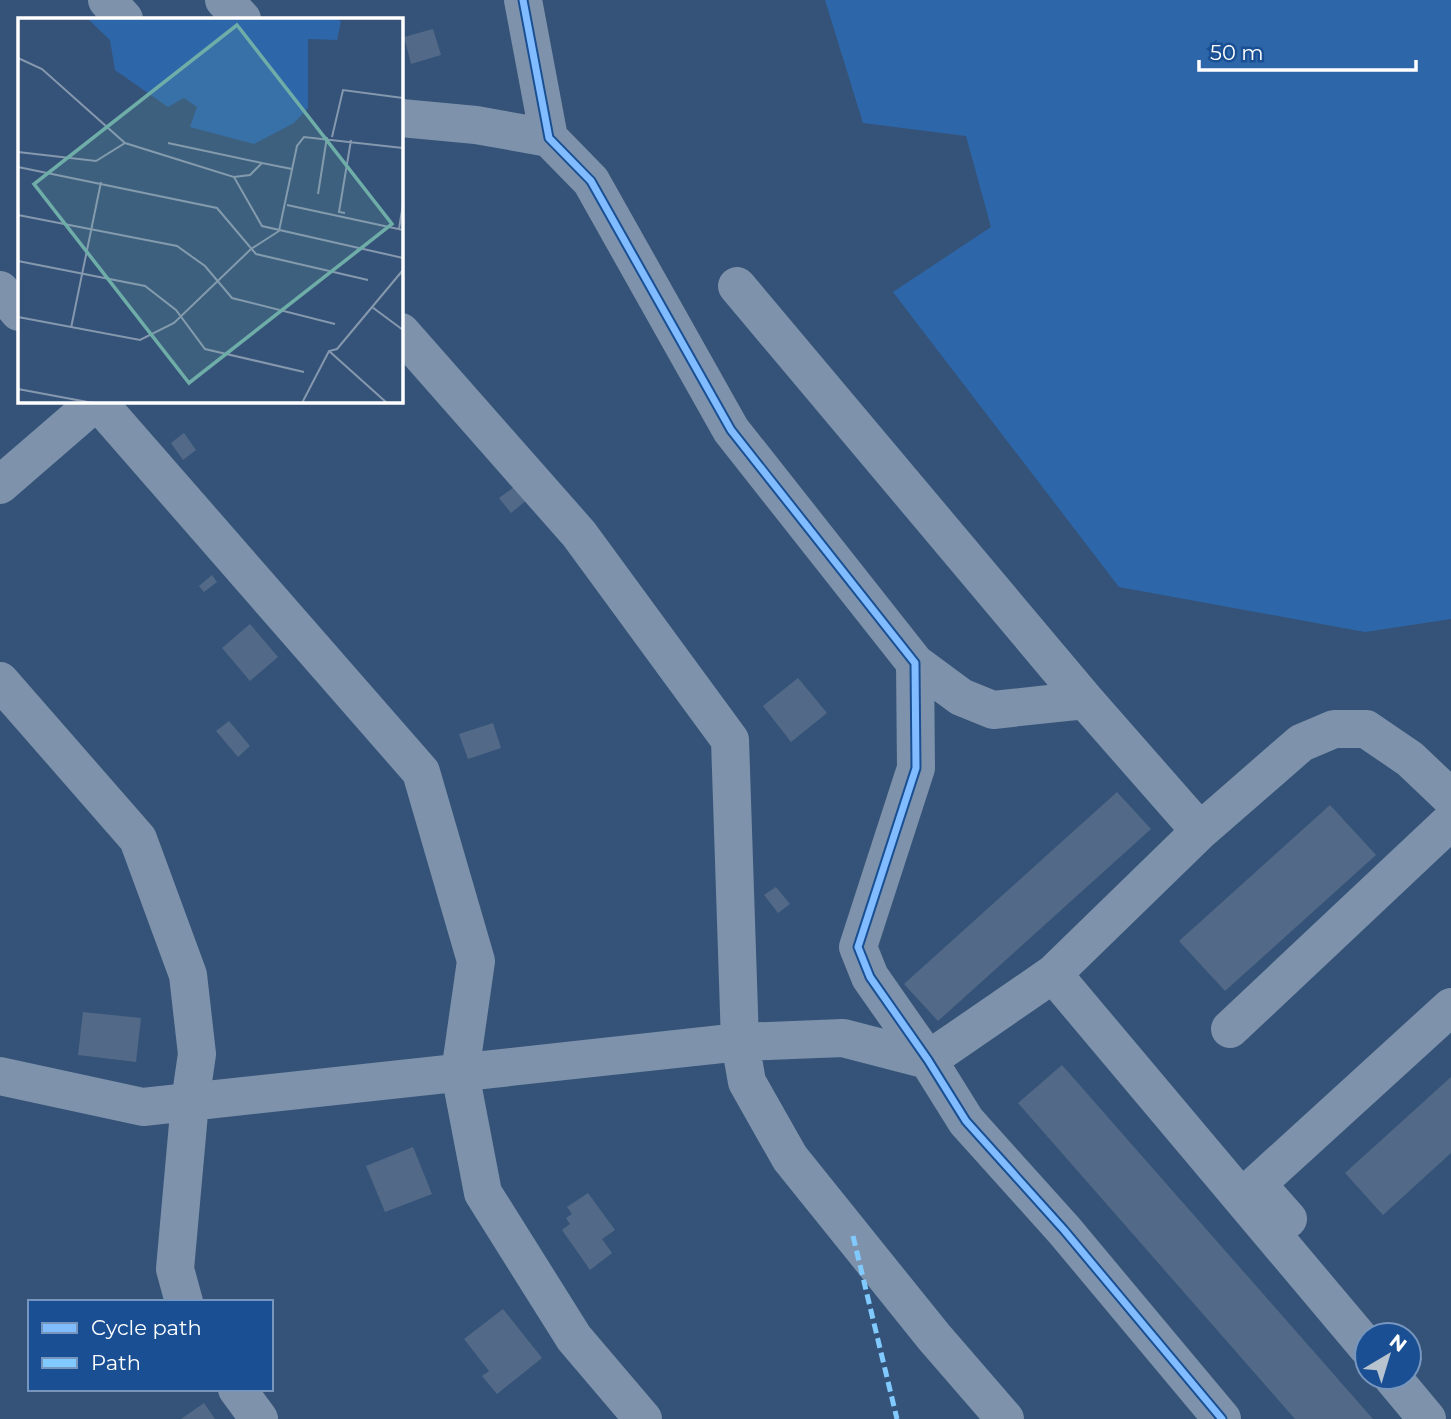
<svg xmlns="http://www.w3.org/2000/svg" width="1451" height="1419" font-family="Montserrat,sans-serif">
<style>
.green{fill:#2e67a9}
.building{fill:#526a87}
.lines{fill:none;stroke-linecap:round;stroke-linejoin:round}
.minor{stroke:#7e93ab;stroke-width:38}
.quiet{stroke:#80caff;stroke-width:5;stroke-dasharray:10 5;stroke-linecap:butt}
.cycleway-casing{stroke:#1a5093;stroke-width:11}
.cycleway{stroke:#80bcff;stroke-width:7}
.inset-road{fill:none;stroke:#8698ae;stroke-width:2}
.view{fill:#6fada8;fill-opacity:0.15;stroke:#6fada8;stroke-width:3.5}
.inset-edge{fill:none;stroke:#fff;stroke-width:3.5}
</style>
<rect width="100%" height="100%" fill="#355378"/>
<path class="green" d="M 825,0 L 1451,0 L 1451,619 L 1365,632 L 1119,587 L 893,292 L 991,227 L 966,136 L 863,123 Z"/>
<path class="building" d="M 433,29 L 441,55 L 411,64 L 404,37 Z
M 184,433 L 196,450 L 183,460 L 171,443 Z
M 517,485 L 528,499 L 511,513 L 499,498 Z
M 212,575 L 217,582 L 204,592 L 199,586 Z
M 250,624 L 278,657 L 250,681 L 222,648 Z
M 798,678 L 827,713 L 791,742 L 763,706 Z
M 229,721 L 250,746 L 238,757 L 216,731 Z
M 493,723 L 501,748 L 468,759 L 459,734 Z
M 1117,792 L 1151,829 L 938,1021 L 904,984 Z
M 1330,805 L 1376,855 L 1225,991 L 1179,941 Z
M 776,887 L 790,904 L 778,913 L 764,895 Z
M 83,1012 L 141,1018 L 136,1062 L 78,1055 Z
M 1062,1065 L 1373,1419 L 1295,1419 L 1018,1103 Z
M 1451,1077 L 1451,1153 L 1383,1215 L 1345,1173 Z
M 413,1147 L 432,1194 L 385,1212 L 366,1166 Z
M 588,1193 L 615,1230 L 602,1239 L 612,1253 L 590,1270 L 562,1230 L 570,1224 L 566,1218 L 572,1214 L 567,1207 Z
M 503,1309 L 542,1358 L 497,1394 L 482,1376 L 489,1371 L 464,1339 Z
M 204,1403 L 215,1419 L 181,1419 Z"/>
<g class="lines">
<path class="minor" d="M 107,0 L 124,19
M 224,0 L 242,19
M 523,0 L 549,138 L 591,181 L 731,430 L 915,663 L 916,768 L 858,947 L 870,977 L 928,1060 L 966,1121 L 1064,1230 L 1222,1419
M 401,118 L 476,125 L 549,138
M 737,286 L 1085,700
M 0,290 L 19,312
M 401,332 L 579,534 L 730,740 L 740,1042 L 747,1082 L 790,1158 L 934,1337 L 1005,1419
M 97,401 L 421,772 L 476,961 L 460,1073 L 483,1193 L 574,1338 L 643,1419
M 0,485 L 97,401
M 915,663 L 961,697 L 993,710 L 1085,700 L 1200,831
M 0,681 L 138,839 L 188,975 L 197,1054 L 190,1102 L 175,1269 L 184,1302
M 1053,974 L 1367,1347
M 1230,1029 L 1451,821
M 0,1076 L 143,1107 L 740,1042 L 843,1038 L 928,1060 L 1053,974 L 1200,831 L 1301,743 L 1334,729 L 1366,729 L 1410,759 L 1451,798
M 1288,1219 L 1257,1184 L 1451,1007
M 1392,1377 L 1427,1419
M 237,1389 L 259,1419"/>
<path class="quiet" d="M 853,1236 L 897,1419"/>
<defs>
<path id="cycleway" d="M 523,0 L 549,138 L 591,181 L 731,430 L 915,663 L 916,768 L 858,947 L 870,977 L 928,1060 L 966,1121 L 1064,1230 L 1222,1419"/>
</defs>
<use href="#cycleway" class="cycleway-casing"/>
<use href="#cycleway" class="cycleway"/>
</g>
<g transform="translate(18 18)">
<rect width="385" height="385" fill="#355378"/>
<path d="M 69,0 L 316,0 L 323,3 L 319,22 L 290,21 L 290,90 L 276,105 L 236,126 L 172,109 L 179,89 L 166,80 L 150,89 L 97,52 L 92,22 Z" fill="#2e67a9"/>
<path class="inset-road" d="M 0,40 L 24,51 L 107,125 L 216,159 L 244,208 L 385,240M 314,119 L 325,72 L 385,80M 150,125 L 244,145M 0,134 L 78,143 L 107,125M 0,149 L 199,190 L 238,236 L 350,262M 216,159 L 232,157 L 244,145 L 274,151M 300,176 L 309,119M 269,187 L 385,212M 327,195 L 321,194 L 333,122M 0,197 L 159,228 L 187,248 L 214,280 L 317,306M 381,211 L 385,186M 0,243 L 127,268 L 158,292 L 187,331 L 286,354M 354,289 L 385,312M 0,299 L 122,322 L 156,305 L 233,231 L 261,213 L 279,128 L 286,119 L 385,130M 53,310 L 83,164M 311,333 L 369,385M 0,371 L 75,385M 284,385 L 311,333 L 319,331 L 385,252"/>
<path class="view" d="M 219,7 L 374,206 L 171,365 L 16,166 Z"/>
<rect width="385" height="385" class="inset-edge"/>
</g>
<rect x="28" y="1300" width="245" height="91" fill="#1a5093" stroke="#7696be" stroke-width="2"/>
<rect x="42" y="1323" width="35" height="10" fill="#80bcff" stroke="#7696be" stroke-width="2"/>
<text x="91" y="1335" font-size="21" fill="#ffffff">Cycle path</text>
<rect x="42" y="1358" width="35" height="10" fill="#80caff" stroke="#7696be" stroke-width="2"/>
<text x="91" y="1370" font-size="21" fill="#ffffff">Path</text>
<g transform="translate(1388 1356) rotate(38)"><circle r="33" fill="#1a5093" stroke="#7696be" stroke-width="2"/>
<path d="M0-5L12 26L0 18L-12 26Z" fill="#b8c3d0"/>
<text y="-10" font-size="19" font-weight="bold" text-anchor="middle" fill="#ffffff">N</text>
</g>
<path d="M1199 60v10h217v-10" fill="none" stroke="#ffffff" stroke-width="3.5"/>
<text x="1210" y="60" font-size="21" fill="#ffffff" stroke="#1a5093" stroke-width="5" paint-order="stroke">50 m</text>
</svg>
